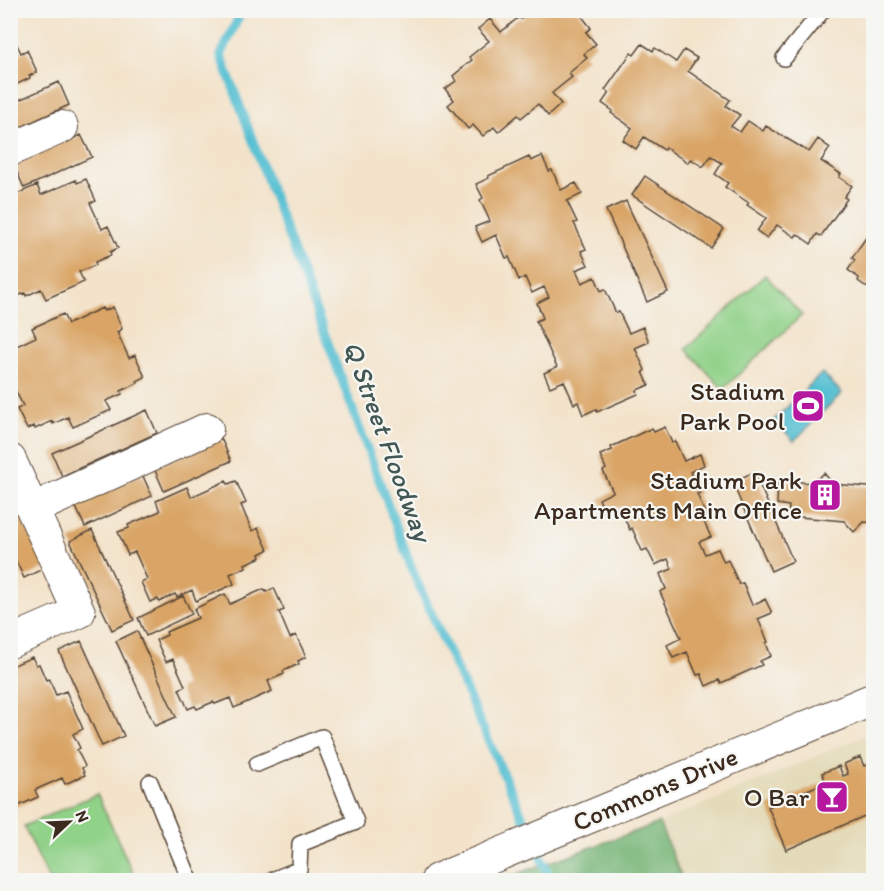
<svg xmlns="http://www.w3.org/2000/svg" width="884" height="891" font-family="Itim,sans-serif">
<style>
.built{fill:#e4dbba}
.green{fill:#91d289;stroke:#667e54;stroke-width:1.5}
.forest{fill:#74b475;stroke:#586f4a;stroke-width:1.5}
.water{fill:#55bfd2;stroke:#487478;stroke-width:1.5}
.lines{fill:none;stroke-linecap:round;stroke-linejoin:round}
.stream{stroke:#55bfd2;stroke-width:9}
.building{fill:#d9a465}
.lane-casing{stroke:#574638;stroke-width:18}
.street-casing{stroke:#574638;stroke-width:34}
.lane{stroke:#fff;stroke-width:15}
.street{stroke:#fff;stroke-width:32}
.labels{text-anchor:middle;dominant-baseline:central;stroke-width:4.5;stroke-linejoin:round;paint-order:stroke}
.poi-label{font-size:26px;fill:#3b2a1e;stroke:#f6f6f2;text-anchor:end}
.street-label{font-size:26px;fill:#3b2a1e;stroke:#f6f6f2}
.water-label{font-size:27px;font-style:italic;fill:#435754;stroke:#f6f6f2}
</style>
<rect width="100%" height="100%" fill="#f6f6f2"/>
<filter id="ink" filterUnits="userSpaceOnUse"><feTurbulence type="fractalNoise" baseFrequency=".0167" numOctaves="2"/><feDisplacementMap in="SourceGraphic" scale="12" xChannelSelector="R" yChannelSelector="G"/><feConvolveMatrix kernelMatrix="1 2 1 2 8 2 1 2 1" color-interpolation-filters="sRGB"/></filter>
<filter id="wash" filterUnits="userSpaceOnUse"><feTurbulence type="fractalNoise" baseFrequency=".008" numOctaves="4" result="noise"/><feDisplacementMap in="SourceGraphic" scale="24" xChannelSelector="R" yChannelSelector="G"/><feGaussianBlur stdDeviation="1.35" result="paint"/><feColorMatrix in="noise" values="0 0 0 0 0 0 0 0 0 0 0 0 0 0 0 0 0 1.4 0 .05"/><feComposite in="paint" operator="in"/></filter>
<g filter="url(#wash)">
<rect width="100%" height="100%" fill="#f3e3cb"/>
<path class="built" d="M 873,732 L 873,880 L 683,880 L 659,823 Z"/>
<path class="green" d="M 765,275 L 802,315 L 723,389 L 686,349 Z
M 97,794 L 136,880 L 49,880 L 24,826 Z"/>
<path class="forest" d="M 659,823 L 683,880 L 500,880 Z"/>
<path class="water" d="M 822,373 L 842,393 L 794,441 L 774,420 Z"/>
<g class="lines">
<path class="stream" d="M 242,10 L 221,55 L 415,577 L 551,880"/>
</g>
<g id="blocks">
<path class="building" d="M 532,10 L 577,10 L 591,28 L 586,32 L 596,44 L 584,54 L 587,58 L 569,73 L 572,77 L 552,93 L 561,104 L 548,116 L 538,104 L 521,118 L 518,115 L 498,132 L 494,127 L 483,136 L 473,125 L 468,129 L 448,105 L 454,100 L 445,89 L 456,81 L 453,76 L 472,60 L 469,57 L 489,41 L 478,29 L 490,19 L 501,32 L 519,17 L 521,19 Z
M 10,30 L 21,53 L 27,50 L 37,72 L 29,76 L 30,78 L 13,86 L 15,89 L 10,91 Z
M 642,44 L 653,51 L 655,48 L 676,62 L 684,50 L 697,58 L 688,71 L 730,100 L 726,106 L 740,115 L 731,126 L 740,132 L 748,121 L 763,131 L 766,126 L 809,152 L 818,139 L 830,148 L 821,161 L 841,174 L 839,177 L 852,186 L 844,197 L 847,199 L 821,236 L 817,234 L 811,244 L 797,234 L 795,237 L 777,225 L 767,238 L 757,231 L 766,218 L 747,205 L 749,203 L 725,187 L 728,183 L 715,174 L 722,163 L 711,156 L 703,167 L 691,159 L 688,163 L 666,148 L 664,150 L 644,137 L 636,149 L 623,140 L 632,128 L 611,113 L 613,111 L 602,103 L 609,93 L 605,90 L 631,53 L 634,55 Z
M 59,82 L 69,105 L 10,132 L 10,104 Z
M 81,135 L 92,157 L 24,188 L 14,165 Z
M 542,156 L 549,171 L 552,170 L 561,190 L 576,183 L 582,194 L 567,201 L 577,222 L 574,223 L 586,249 L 581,251 L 588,265 L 576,270 L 582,283 L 595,277 L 601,291 L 605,289 L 616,313 L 619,312 L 629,333 L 643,327 L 649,342 L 635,348 L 645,370 L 643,372 L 649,385 L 637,390 L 638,394 L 597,412 L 596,409 L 583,415 L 578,402 L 574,404 L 564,381 L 550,387 L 544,373 L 557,367 L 536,321 L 543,318 L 537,303 L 549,297 L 544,287 L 532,293 L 525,277 L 519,280 L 509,257 L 506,258 L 496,235 L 482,242 L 475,227 L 490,221 L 480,200 L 483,198 L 476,184 L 489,178 L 488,176 L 529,157 L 531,161 Z
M 645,176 L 724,229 L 711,248 L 632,195 Z
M 86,179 L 96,201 L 90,203 L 102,229 L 108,226 L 118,248 L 110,252 L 111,255 L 95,262 L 96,265 L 79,272 L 84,282 L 46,299 L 41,289 L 26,296 L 25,293 L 10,299 L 10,197 L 37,185 L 41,195 L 76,180 L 77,183 Z
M 626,201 L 668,292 L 647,302 L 606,210 Z
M 874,226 L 874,292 L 858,281 L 859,278 L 848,270 L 855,260 L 852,258 Z
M 113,307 L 122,329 L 117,332 L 129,358 L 135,355 L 145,377 L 137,381 L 138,383 L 121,391 L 122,394 L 106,401 L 111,410 L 73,427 L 68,417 L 53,424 L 52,421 L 35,429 L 34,426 L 27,429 L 17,409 L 23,406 L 10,379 L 10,349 L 36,337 L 32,328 L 63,314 L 68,324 L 102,308 L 104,311 Z
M 147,410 L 157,433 L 62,476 L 52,453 Z
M 665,427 L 672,443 L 675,441 L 684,461 L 700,454 L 704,465 L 690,472 L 700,493 L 697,494 L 708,520 L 704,522 L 711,537 L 699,542 L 705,554 L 718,549 L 724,562 L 728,560 L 739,584 L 743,583 L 752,605 L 765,599 L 772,613 L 758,619 L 768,642 L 766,643 L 771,656 L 760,661 L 762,665 L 721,683 L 719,680 L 706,686 L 701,674 L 697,675 L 687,652 L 673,658 L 667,645 L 681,638 L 660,592 L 666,589 L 660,574 L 672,569 L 668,559 L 655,565 L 647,549 L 642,551 L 632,528 L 630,530 L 619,507 L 605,513 L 599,499 L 613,492 L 603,471 L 606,469 L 600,455 L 612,450 L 611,447 L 652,428 L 654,432 Z
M 221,438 L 231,461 L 164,491 L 154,468 Z
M 754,472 L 793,561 L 771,571 L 732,482 Z
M 824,473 L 833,484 L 868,487 L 874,482 L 874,523 L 864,522 L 854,532 L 844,521 L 788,516 L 789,506 L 777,504 L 778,480 L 813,483 Z
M 142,474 L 152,496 L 85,527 L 75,505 Z
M 226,481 L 228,484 L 236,481 L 246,503 L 241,505 L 252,531 L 258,528 L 268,550 L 260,554 L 261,557 L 245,564 L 246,567 L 230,574 L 234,584 L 196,601 L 192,590 L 177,597 L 175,594 L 159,602 L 158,599 L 150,602 L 141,582 L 147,579 L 135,552 L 128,555 L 118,532 L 129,528 L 128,525 L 160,511 L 156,501 L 187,487 L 191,497 Z
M 10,489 L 47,567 L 24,578 L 10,548 Z
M 92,530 L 134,620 L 112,630 L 70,541 Z
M 274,588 L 284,610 L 279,612 L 290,638 L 296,635 L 306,657 L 298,661 L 299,664 L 283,671 L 284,674 L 268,681 L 272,691 L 234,708 L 230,698 L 215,704 L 213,702 L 197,709 L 195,706 L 188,709 L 179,689 L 185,686 L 173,659 L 166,662 L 156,640 L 167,635 L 166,632 L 198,618 L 194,609 L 225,594 L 230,604 L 264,589 L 266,592 Z
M 183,596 L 192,614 L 146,636 L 138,618 Z
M 137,631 L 176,717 L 155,726 L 116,641 Z
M 81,641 L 124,736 L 102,746 L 59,651 Z
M 32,657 L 36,665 L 39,664 L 46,680 L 49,679 L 56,695 L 66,691 L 83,729 L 73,734 L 80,748 L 77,750 L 85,766 L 82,768 L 85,775 L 65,784 L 62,778 L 35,790 L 38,797 L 16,807 L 10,796 L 10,674 L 13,673 L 10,667 Z
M 860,757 L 864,766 L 874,762 L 874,812 L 786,850 L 768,807 L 826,782 L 822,773 L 839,766 L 843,776 L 848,774 L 844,764 Z"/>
</g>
</g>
<g filter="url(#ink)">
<use href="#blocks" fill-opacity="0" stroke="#574638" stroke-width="1.5"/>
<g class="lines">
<defs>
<path id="lane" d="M 784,58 L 823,10
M 257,764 L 322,737 L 356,822 L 300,844 L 299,869 L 272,880
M 150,782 L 190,880"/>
<path id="street" d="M 10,150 L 62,127
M 10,460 L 79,612 L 10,642
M 33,509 L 207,429
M 437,880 L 874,699"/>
</defs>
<use href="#lane" class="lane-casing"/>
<use href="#street" class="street-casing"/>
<use href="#lane" class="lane"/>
<use href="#street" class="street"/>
</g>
</g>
<defs>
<symbol id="stadium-square" viewBox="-11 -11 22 22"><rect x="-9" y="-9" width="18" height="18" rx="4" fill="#b5179e" stroke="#f6f6f2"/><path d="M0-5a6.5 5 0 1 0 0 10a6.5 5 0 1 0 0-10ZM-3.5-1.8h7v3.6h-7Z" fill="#fff"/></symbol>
<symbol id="building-square" viewBox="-11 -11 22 22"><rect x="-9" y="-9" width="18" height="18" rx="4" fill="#b5179e" stroke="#f6f6f2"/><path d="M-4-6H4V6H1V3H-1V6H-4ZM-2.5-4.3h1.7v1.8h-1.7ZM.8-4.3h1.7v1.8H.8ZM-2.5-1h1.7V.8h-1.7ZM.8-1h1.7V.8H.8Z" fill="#fff"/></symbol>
<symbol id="bar-square" viewBox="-11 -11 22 22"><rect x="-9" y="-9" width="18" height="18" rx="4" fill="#b5179e" stroke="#f6f6f2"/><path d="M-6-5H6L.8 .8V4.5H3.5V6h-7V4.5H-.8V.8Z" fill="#fff"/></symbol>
</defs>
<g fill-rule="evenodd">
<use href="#stadium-square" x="789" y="387" width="38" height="38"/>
<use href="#building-square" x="806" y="476" width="38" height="38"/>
<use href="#bar-square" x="813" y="778" width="38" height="38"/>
</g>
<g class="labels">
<g class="poi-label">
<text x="785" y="391">Stadium<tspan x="785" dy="30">Park Pool</tspan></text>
<text x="802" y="480">Stadium Park<tspan x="802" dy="30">Apartments Main Office</tspan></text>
<text x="809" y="797">O Bar</text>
</g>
<g class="street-label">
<text transform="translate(655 789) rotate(-23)">Commons Drive</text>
</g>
<g class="water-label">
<text transform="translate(388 441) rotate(70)">Q Street Floodway</text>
</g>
</g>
<rect width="884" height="891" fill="none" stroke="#f6f6f2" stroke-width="36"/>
<g transform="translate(69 822) rotate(67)" stroke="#f6f6f2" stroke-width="4.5" paint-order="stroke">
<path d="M0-4.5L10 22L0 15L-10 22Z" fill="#3b2a1e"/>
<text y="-9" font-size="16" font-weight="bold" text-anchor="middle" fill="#3b2a1e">N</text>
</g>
</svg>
